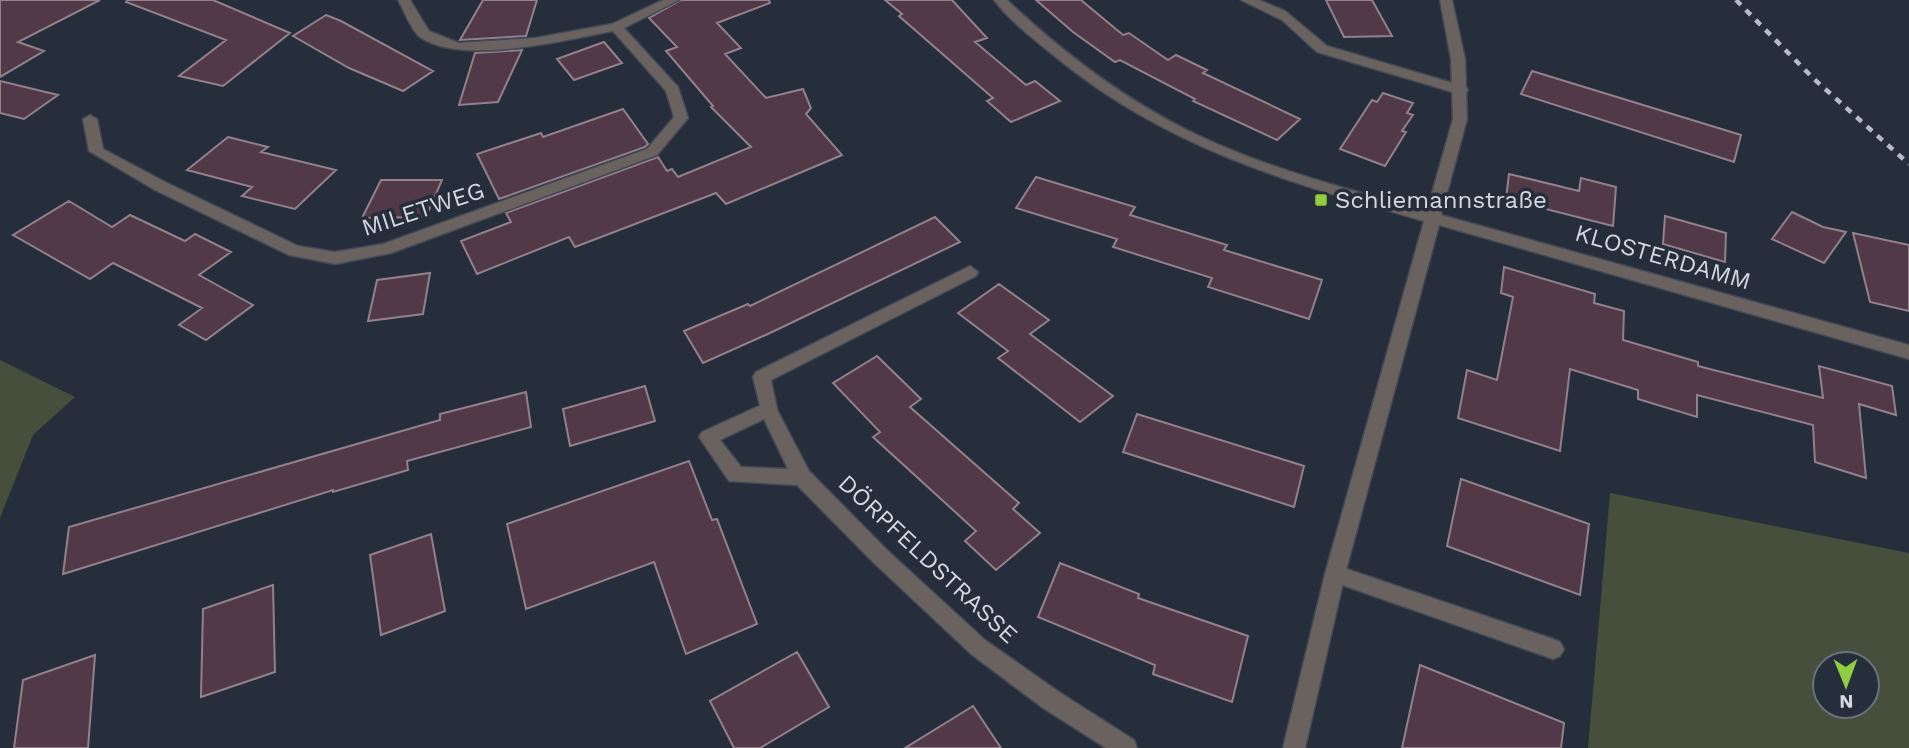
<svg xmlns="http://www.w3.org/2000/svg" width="1909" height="748" font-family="'Work Sans',sans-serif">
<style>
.green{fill:#464f3b;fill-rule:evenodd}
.building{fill:#523948;stroke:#92808b;stroke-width:2}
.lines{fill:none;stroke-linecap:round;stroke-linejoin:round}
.service-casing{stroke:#424956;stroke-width:3}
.minor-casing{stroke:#424956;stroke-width:3}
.service{fill:#6a625f;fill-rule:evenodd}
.minor{fill:#6a625f;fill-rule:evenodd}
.rail{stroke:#b6bbc5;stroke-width:4.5;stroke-dasharray:7 7;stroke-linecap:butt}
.poi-dot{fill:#90cd40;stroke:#262e3b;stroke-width:2.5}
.labels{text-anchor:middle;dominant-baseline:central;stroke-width:7;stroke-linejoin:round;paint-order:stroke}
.poi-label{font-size:24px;fill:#d3d8e1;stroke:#262e3b;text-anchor:start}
.street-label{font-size:24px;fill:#d3d8e1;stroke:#262e3b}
</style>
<rect width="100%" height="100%" fill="#262e3b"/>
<path class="green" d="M 0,360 L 75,397 L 33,435 L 0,518 Z
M 1610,493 L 1909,553 L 1909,748 L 1588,748 ZM 1867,664 L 1867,706 L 1825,706 L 1825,664 Z"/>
<path class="building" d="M 0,0 L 100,0 L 18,42 L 44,51 L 0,77 Z
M 127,0 L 213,0 L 290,33 L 223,86 L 179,76 L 226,40 L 126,2 Z
M 483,0 L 537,0 L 526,36 L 460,40 Z
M 681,0 L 769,0 L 770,3 L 717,23 L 741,48 L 725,54 L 766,98 L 803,89 L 811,108 L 806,114 L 842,155 L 726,204 L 716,193 L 575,247 L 569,237 L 477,274 L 461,241 L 511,222 L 506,213 L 658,157 L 667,171 L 672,169 L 678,177 L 751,147 L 711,107 L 713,106 L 666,51 L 677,47 L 649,18 Z
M 885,0 L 952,0 L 987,38 L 975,42 L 1026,85 L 1035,81 L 1060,101 L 1011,122 L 987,101 L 993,98 L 899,16 L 902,14 Z
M 1036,0 L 1081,0 L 1123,35 L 1129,33 L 1168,60 L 1176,55 L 1207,70 L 1203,73 L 1300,119 L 1277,140 L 1193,101 L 1195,99 L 1120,60 L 1115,62 L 1073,32 Z
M 1326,0 L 1372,0 L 1392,36 L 1344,37 Z
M 326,15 L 341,21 L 433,71 L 403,91 L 349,68 L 293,36 Z
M 604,42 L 622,63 L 574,80 L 557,59 Z
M 522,50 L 498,102 L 459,105 L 475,53 Z
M 1532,71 L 1741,135 L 1734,162 L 1521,94 Z
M 0,81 L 58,95 L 24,119 L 0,113 Z
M 1383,93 L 1413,103 L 1407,113 L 1413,115 L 1402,131 L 1406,132 L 1385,166 L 1340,149 L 1372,100 L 1377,102 Z
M 623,109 L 648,144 L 645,147 L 499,199 L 477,154 L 541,133 L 543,137 Z
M 228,137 L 268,147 L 261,152 L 336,170 L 295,209 L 242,196 L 252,187 L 187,170 Z
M 1509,174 L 1579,191 L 1581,178 L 1616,187 L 1613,226 L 1506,199 Z
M 1036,177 L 1135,207 L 1130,215 L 1227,245 L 1224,250 L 1322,280 L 1309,319 L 1208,287 L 1212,278 L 1113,247 L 1117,239 L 1016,208 Z
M 381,180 L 442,180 L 426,217 L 362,218 Z
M 69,201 L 112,227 L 130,215 L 185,241 L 195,234 L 231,252 L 199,275 L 253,305 L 206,340 L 179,325 L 202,308 L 113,263 L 90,279 L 13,235 Z
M 1792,212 L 1823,227 L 1846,232 L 1824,263 L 1772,239 Z
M 1665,216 L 1726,233 L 1725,262 L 1663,244 Z
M 935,217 L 960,242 L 770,333 L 703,363 L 684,331 L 748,304 L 750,306 Z
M 1853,233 L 1909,245 L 1909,311 L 1870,302 Z
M 1504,267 L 1595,294 L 1594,303 L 1624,311 L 1623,340 L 1698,362 L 1698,366 L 1823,398 L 1819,366 L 1892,386 L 1896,415 L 1859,404 L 1866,478 L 1815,462 L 1813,425 L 1697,395 L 1697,417 L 1638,399 L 1638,390 L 1570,369 L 1560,451 L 1458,418 L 1467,370 L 1497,380 L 1513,297 L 1501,293 Z
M 430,273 L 423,314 L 368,321 L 377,280 Z
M 999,284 L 1049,320 L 1030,334 L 1113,396 L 1080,422 L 998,358 L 1008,351 L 958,313 Z
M 877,356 L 921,399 L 910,407 L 1019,503 L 1013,509 L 1040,533 L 996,570 L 965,541 L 976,531 L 873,437 L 880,432 L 833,383 Z
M 645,386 L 655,421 L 570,446 L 563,409 Z
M 526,392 L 531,427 L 407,461 L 408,470 L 333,492 L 333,490 L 63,574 L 69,527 L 440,420 L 440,414 Z
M 1137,414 L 1304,466 L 1294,507 L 1123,452 Z
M 689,461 L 712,520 L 717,519 L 757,624 L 686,654 L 654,562 L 526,609 L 507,524 Z
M 1461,479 L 1589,524 L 1580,595 L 1447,546 Z
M 431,534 L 445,611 L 381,635 L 370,555 Z
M 1060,563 L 1139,594 L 1138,598 L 1248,636 L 1232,702 L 1153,674 L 1155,665 L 1038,617 Z
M 273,585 L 275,672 L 201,697 L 203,609 Z
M 797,652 L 829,707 L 760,748 L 734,748 L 710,701 Z
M 95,655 L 88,748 L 14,748 L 23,680 Z
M 1420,665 L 1564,723 L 1561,748 L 1402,748 Z
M 973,706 L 1001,748 L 905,748 Z"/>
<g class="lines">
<defs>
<path id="service" d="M 1241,0 L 1259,0 L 1285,11 L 1327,46 L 1466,87 L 1468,90 L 1466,93 L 1456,93 L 1317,52 L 1282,20 Z
M 970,266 L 978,272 L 976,276 L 771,380 L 777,409 L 774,414 L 768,416 L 762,414 L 753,377 L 756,372 Z
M 1335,565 L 1553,639 L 1560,642 L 1564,649 L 1560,656 L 1553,659 L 1328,580 L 1325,574 L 1328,568 Z"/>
<path id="minor" d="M 398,0 L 410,0 L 429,31 L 459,43 L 535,38 L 612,24 L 663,0 L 679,0 L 624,28 L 678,87 L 688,118 L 657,155 L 391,253 L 335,264 L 289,255 L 155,190 L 89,151 L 83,119 L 90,115 L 97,119 L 103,149 L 165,182 L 298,246 L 335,252 L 383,244 L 647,149 L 674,117 L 666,91 L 613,31 C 566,40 461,66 420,37 C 411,30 404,10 398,0 Z
M 994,0 L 1007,0 C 1062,52 1121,97 1189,131 C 1264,168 1347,189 1427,211 L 1453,119 L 1451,59 L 1440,0 L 1452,0 L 1465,59 L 1467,119 L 1441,215 L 1909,345 L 1909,359 L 1439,225 L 1345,574 L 1305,748 L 1283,748 L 1325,574 L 1424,221 C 1290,183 1167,148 1057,58 C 1035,40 1011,22 994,0 Z
M 768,402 L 774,404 L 809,471 L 887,550 L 985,640 L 1059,692 L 1134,740 L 1137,748 L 1106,748 L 1043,708 L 971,654 L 873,562 L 797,485 L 729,481 L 699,437 L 702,432 ZM 764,419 L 788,469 L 741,467 L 720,440 Z"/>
</defs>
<use href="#service" class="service-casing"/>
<use href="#minor" class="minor-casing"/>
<use href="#service" class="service"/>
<use href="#minor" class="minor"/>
<path class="rail" d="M 1736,0 L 1814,79 L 1909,164"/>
</g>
<rect class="poi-dot" x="1314" y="193" width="14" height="14" rx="3.5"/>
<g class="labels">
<g class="poi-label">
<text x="1335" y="200">Schliemannstraße</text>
</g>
<g class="street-label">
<text transform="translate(423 209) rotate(-18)">MILETWEG</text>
<text transform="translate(1663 257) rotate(16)">KLOSTERDAMM</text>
<text transform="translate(928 559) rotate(43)">DÖRPFELDSTRASSE</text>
</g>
</g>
<g transform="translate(1846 685) rotate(179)"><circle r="33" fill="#262e3b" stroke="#6b727d" stroke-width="2"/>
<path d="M0-5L12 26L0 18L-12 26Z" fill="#90cd40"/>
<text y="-10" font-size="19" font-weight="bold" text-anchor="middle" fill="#d3d8e1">N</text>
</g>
</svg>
